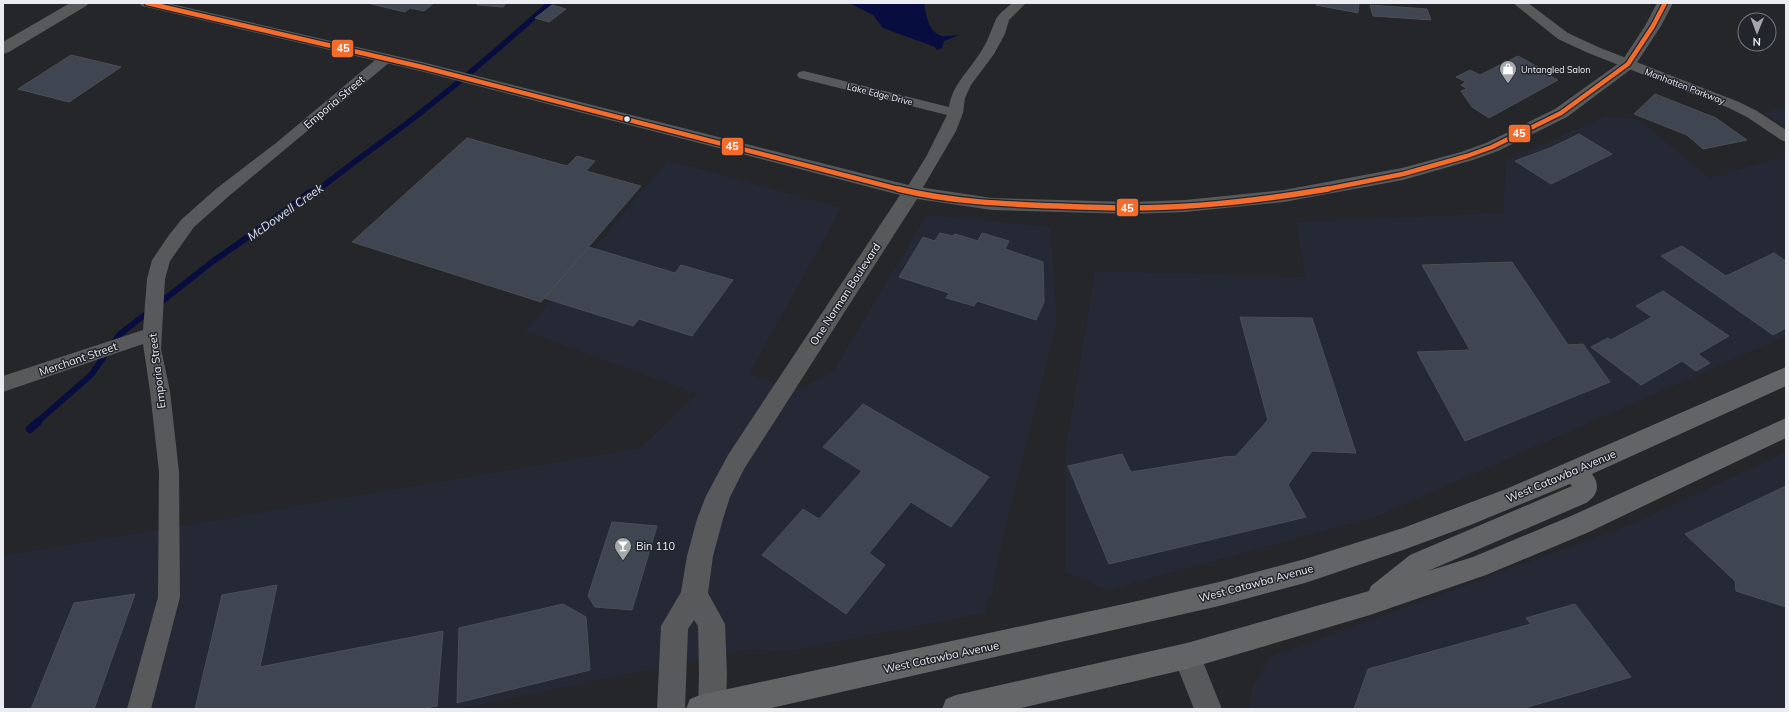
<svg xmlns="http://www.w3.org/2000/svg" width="1789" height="712" font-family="Mulish,sans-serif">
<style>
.built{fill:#252935}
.water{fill:#080d3f}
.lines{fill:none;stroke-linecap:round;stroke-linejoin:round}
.stream-far2{stroke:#080d3f;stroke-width:5.5}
.stream-far1{stroke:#080d3f;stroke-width:6}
.stream{stroke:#080d3f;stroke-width:8}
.building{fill:#404552;stroke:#4c4e52}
.minor{fill:#58595a;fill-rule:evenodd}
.tertiary{fill:#58595a;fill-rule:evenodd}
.secondary{fill:#636466;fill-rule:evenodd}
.bus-1-far1-casing{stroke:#22252c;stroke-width:7}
.bus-1-casing{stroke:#22252c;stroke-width:8}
.bus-1-far1{stroke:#f36c2b;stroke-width:4.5}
.bus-1{stroke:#f36c2b;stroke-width:5.5}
.bus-dot{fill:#eaecf1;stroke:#22252c;stroke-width:1.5}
.labels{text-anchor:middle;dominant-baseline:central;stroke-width:3;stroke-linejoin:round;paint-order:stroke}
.far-poi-label{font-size:9px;fill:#eaecf1;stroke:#22252c;text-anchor:start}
.far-street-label{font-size:9px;fill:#eaecf1;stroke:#22252c}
.street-label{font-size:11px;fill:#eaecf1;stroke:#22252c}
.poi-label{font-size:11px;fill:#eaecf1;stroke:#22252c;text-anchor:start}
.water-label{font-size:12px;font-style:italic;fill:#d8dff1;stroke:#22252c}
.line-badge{stroke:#22252c;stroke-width:1.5}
.badge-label{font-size:11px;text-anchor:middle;font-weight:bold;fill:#fff}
</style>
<rect width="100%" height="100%" fill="#24262a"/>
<path class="built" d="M 1786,105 L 1786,127 L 1763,113 Z
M 1607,116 L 1640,120 L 1709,178 L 1786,156 L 1786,336 L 1378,516 L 1108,590 L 1065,572 L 1065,455 L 1095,271 L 1305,277 L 1297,222 L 1503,213 L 1506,160 Z
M 668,160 L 841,208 L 749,374 L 800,390 L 834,370 L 927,215 L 1050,227 L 1057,321 L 997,563 L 992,598 L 988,599 L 985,613 L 788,651 L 749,649 L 458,709 L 3,709 L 3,556 L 640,448 L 697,394 L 525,331 Z
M 1786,452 L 1786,709 L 1249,709 L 1252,688 L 1270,657 L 1634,523 Z"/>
<path class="water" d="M 849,3 L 924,3 C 926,15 929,33 942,36 C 947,37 954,35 959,35 L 944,41 L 942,48 L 937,50 L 935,47 L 883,28 L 873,15 Z"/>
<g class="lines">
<path class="stream-far2" d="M 316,190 L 322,187 C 347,167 372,149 398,130 C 450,91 501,47 550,3"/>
<path class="stream-far1" d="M 36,423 L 91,375 L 119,335 L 212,262 L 285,211 L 308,193 L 318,189"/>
<path class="stream" d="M 30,429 L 38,422"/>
</g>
<path class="building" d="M 367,3 L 434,3 L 424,11 L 410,8 L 405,12 Z
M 478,3 L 506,3 L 503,7 L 477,5 Z
M 1317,3 L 1359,3 L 1358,13 L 1316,5 Z
M 552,5 L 566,9 L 549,22 L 535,18 Z
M 1370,5 L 1427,9 L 1431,20 L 1373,16 Z
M 71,55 L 121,67 L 69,102 L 18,89 Z
M 1518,56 L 1547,72 L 1545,73 L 1558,80 L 1489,118 L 1472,107 L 1461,91 L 1467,89 L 1461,85 L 1466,82 L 1456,77 L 1470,70 L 1480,75 Z
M 1655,94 L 1716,118 L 1747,140 L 1703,149 L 1687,135 L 1634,114 Z
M 1579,134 L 1612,154 L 1551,184 L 1515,161 L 1550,148 Z
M 467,138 L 567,166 L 577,156 L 595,161 L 586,171 L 641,186 L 541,302 L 352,242 Z
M 940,233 L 953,236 L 955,234 L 978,241 L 982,233 L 1009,241 L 1005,249 L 1043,262 L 1044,302 L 1036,320 L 977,301 L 974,306 L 946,298 L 949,293 L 899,277 L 923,237 L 935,241 Z
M 1682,246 L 1726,276 L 1774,253 L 1786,261 L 1786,328 L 1773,335 L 1661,256 Z
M 589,247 L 675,273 L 681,265 L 733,280 L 692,336 L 639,319 L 633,326 L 544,298 Z
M 1512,262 L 1568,345 L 1583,344 L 1610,382 L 1465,441 L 1417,352 L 1470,350 L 1422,265 Z
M 1663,291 L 1729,336 L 1698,354 L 1710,363 L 1696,371 L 1682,361 L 1641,385 L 1591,347 L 1608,338 L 1611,340 L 1652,317 L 1636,306 Z
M 1240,317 L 1312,318 L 1356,453 L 1312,451 L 1288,485 L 1306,517 L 1109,564 L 1068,466 L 1122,454 L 1131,472 L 1224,457 L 1236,456 L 1268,420 Z
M 863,404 L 989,477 L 951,527 L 911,502 L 869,553 L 885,565 L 846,614 L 762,555 L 803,509 L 819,519 L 862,471 L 823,447 Z
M 1786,486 L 1786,607 L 1736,591 L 1735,581 L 1685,534 Z
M 612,522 L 657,526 L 632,610 L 595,607 L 588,596 Z
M 277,585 L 260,667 L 443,631 L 437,706 L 422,709 L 195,709 L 222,595 Z
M 135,594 L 94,709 L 31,709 L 74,603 Z
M 563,604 L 586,617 L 590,670 L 457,703 L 459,628 Z
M 1575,604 L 1631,677 L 1521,709 L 1354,709 L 1368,669 L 1531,624 L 1526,618 Z"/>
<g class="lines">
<path class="minor" d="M 1012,3 L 1026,3 L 1009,20 L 1005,34 L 994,54 L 971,85 L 965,98 L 963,113 L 956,131 L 918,196 L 912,197 L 906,196 L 904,192 L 926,157 L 947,115 L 799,78 L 797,75 L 799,72 L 804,71 L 949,107 C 952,85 969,71 980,53 C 988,42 991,30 996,19 C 999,13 1007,8 1012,3 Z
M 1513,3 L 1528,3 L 1568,33 L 1598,47 L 1739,102 L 1757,111 L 1786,130 L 1786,142 L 1781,140 L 1747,117 L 1729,108 L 1588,53 L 1558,39 Z
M 385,55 L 390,56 L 392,59 L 390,62 L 229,196 L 194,227 L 170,261 L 165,279 L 161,349 L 170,391 L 179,472 L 180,597 L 151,709 L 127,709 L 158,597 L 159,472 L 150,391 L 143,344 L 3,392 L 3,376 L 143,330 L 147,279 L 152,260 L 169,235 L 182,219 L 217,188 L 276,143 L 380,56 Z"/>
<path class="tertiary" d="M 70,3 L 89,3 L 86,6 L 9,52 L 3,54 L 3,42 Z
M 139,3 L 167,3 L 422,62 L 912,186 L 992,198 L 1131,202 L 1185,200 L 1284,190 L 1402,168 L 1461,152 L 1486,143 L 1555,109 L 1622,61 L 1645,26 L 1657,3 L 1673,3 L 1661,26 L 1634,67 L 1567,117 L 1498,151 L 1473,160 L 1403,180 L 1284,202 L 1185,212 L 1131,214 L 992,210 L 917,199 L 744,469 L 730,497 L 723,519 L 713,556 L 708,593 L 725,624 L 727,674 L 726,709 L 698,709 L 699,674 L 698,626 L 694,620 L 688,629 L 685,709 L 657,709 L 661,626 L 681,592 L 687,556 L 697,519 L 706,496 L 728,455 L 900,195 L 420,71 L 142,6 Z
M 1187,643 L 1197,647 L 1222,709 L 1194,709 L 1173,656 L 1177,647 Z"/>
<path class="secondary" d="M 1786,367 L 1786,386 L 1592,474 C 1601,486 1597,496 1586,503 L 1428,571 L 1473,557 L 1571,516 L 1786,418 L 1786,438 L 1589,532 L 1486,575 L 1370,615 L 1187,669 L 1017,709 L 942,709 L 946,699 L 956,695 L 1187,643 L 1369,591 L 1371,586 L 1410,555 L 1572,486 L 1570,484 L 1468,526 L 1403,550 L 1305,583 L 1219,606 L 767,709 L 686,709 L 690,699 L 700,695 L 1133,602 L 1219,582 L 1305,559 L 1403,528 L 1506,489 Z"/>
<defs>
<path id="bus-1-far1" d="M 147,3 L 422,67 L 902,190
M 1322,190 L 1403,174 L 1467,156 L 1492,147 L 1561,113 L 1628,64 L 1653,26 L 1665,3"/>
<path id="bus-1" d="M 898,189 C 951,202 1004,204 1058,206 C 1082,207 1107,208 1131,208 C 1197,208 1263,200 1328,189"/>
</defs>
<use href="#bus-1-far1" class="bus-1-far1-casing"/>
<use href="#bus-1" class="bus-1-casing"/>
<use href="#bus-1-far1" class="bus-1-far1"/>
<use href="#bus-1" class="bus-1"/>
</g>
<defs>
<symbol id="shop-pin" viewBox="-11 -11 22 30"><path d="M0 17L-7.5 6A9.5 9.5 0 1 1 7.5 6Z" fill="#a5a7ab" stroke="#22252c"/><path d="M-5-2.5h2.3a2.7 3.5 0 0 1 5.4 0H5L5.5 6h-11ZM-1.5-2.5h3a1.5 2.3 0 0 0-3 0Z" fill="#fff"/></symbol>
<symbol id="bar-pin" viewBox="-11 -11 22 30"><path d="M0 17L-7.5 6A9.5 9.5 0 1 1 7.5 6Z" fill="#a5a7ab" stroke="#22252c"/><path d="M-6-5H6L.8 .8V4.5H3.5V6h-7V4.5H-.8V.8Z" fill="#fff"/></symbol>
</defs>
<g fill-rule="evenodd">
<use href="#shop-pin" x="1498" y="59" width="20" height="27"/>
<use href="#bar-pin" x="613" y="536" width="20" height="27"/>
</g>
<circle class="bus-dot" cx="627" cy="119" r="3.5"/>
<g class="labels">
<g class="far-poi-label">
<text x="1521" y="69">Untangled Salon</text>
</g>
<g class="far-street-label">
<text transform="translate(1685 86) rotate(21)">Manhatten Parkway</text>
<text transform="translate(880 94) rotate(14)">Lake Edge Drive</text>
</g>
<g class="street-label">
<text transform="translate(334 102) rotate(-40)">Emporia Street</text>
<text transform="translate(845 294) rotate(-57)">One Norman Boulevard</text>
<text transform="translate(78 359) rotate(-19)">Merchant Street</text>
<text transform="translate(157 371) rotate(-97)">Emporia Street</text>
<text transform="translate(1561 476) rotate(-23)">West Catawba Avenue</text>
<text transform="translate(1256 583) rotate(-15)">West Catawba Avenue</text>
<text transform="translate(941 657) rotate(-12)">West Catawba Avenue</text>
</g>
<g class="poi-label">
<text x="636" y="546">Bin 110</text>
</g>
<g class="water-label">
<text transform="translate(285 212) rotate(-35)">McDowell Creek</text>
</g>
</g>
<g class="line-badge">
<rect x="331" y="39" width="23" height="19" rx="4" fill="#f36c2b"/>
<rect x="1508" y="124" width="23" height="19" rx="4" fill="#f36c2b"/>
<rect x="721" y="137" width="23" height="19" rx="4" fill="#f36c2b"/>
<rect x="1116" y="198" width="23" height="19" rx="4" fill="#f36c2b"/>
</g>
<g class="badge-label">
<text x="343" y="52">45</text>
<text x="1519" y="137">45</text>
<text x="732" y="150">45</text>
<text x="1127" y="212">45</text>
</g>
<rect width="1789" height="712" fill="none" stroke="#eaecf1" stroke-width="8"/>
<g transform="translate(1757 32) rotate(181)"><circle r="19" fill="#22252c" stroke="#72757b"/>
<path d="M0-3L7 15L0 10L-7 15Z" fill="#a5a7ab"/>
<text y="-6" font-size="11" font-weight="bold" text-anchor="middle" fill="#eaecf1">N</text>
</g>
</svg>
